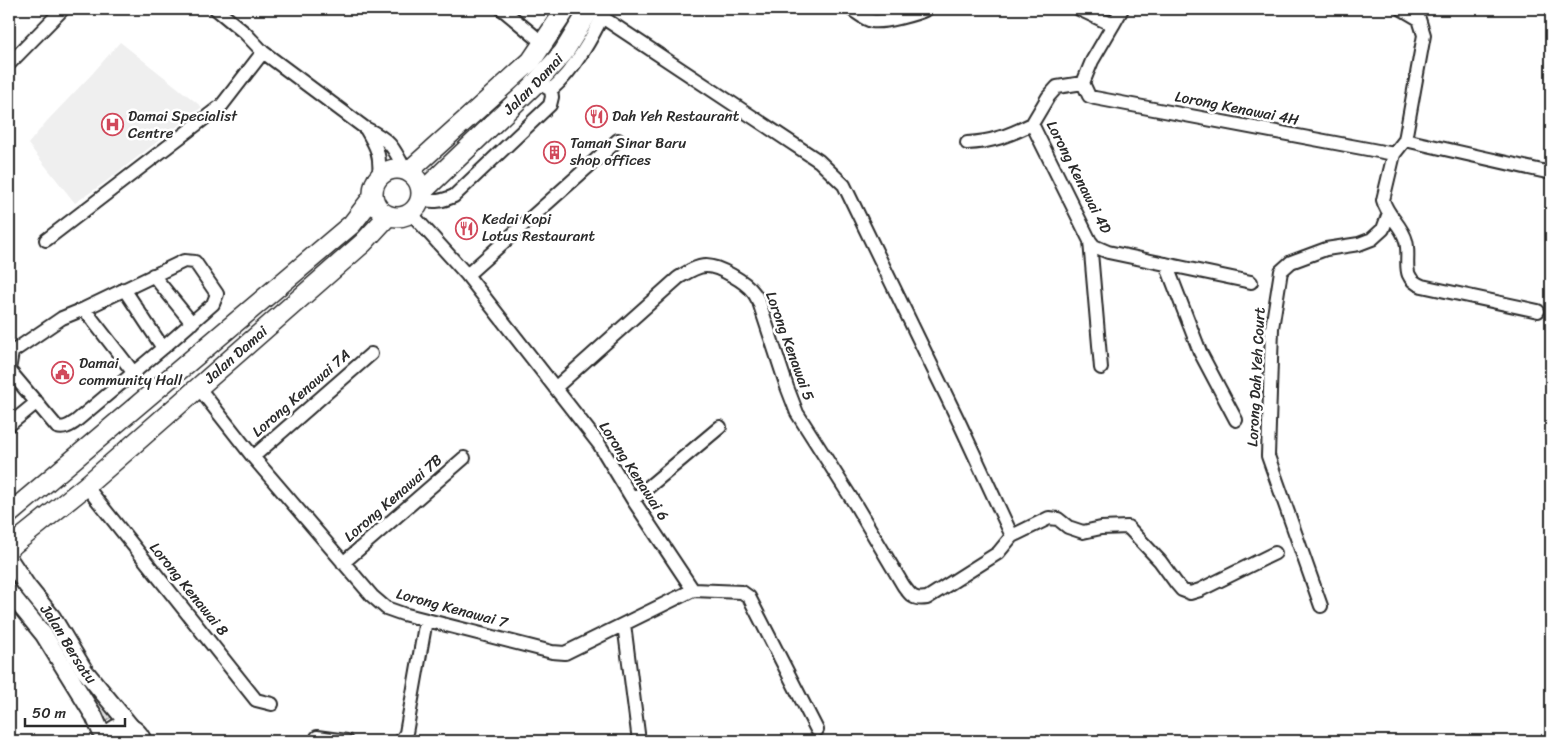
<svg xmlns="http://www.w3.org/2000/svg" width="1560" height="750" font-family="Sriracha,sans-serif">
<style>
.built{fill:#efefef}
.green{fill:#e0e0e0;stroke:#868686}
.lines{fill:none;stroke-linecap:round;stroke-linejoin:round}
.minor-casing{stroke:#2b2b2b;stroke-width:16}
.tertiary-casing{stroke:#2b2b2b;stroke-width:20}
.secondary-casing{stroke:#2b2b2b;stroke-width:22}
.minor{stroke:#fff;stroke-width:12}
.tertiary{stroke:#fff;stroke-width:16}
.secondary{stroke:#fff;stroke-width:19}
.labels{text-anchor:middle;dominant-baseline:central;stroke-width:5;stroke-linejoin:round;paint-order:stroke}
.street-label{font-size:15px;fill:#2b2b2b;stroke:#fff}
.poi-label{font-size:15px;fill:#2b2b2b;stroke:#fff;text-anchor:start}
</style>
<rect width="100%" height="100%" fill="#fff"/>
<filter id="ink" filterUnits="userSpaceOnUse"><feTurbulence type="fractalNoise" baseFrequency=".02" numOctaves="2"/><feDisplacementMap in="SourceGraphic" scale="10" xChannelSelector="R" yChannelSelector="G"/><feConvolveMatrix kernelMatrix="1 2 1 2 8 2 1 2 1" color-interpolation-filters="sRGB"/></filter>
<g filter="url(#ink)">
<path class="built" d="M 120,42 L 202,107 L 104,183 L 75,203 L 28,144 L 47,121 L 92,74 Z"/>
<path class="green" d="M 863,9 L 903,9 L 903,10 L 873,16 Z
M 42,617 L 113,716 L 105,721 Z"/>
<g class="lines">
<defs>
<path id="minor" d="M 216,9 L 245,33 L 263,52 L 365,128 C 390,140 393,146 405,170
M 502,9 L 544,44
M 851,9 C 858,13 865,20 872,21 C 884,23 917,14 927,9
M 1079,9 L 1113,25 L 1122,9
M 1402,9 L 1419,19 L 1424,35 L 1405,140 L 1394,154 L 1383,200 C 1387,216 1402,225 1406,241 C 1411,260 1399,277 1422,286 L 1538,311
M 602,17 L 819,161 L 844,185 L 960,424 L 1012,536
M 9,64 L 63,9
M 1083,83 L 1057,87 L 1048,97 L 1032,124 L 1090,241 L 1094,246 L 1108,252 L 1251,282
M 1083,83 L 1089,96 L 1095,98 L 1394,154
M 1083,83 L 1092,61 L 1113,25
M 551,90 C 575,69 592,38 606,9
M 366,129 C 376,146 381,154 379,175
M 1405,140 L 1551,173
M 967,143 C 992,142 1010,135 1032,124
M 421,199 C 434,203 442,201 454,196 L 550,105 L 552,97 L 551,90 L 544,86 L 534,85
M 411,213 L 467,275 L 599,444 L 633,500 L 693,590 L 742,592 L 749,597 L 817,730
M 46,240 L 222,105 L 263,52
M 1090,241 L 1101,368
M 1166,264 L 1200,352 L 1236,420
M 153,275 L 192,323
M 467,275 L 618,140
M 124,289 L 163,348 L 75,422 C 69,426 64,429 57,427 L 9,370 L 12,352 L 62,318 L 84,309 L 184,261 L 195,262 L 217,294 L 213,304 L 163,348
M 84,309 L 133,372
M 198,387 L 253,457 L 372,596 L 386,608 L 403,614 L 552,652 L 565,653 L 693,590
M 555,388 L 678,278 C 686,273 696,266 706,266 C 719,266 746,282 753,292 C 756,295 757,299 759,302 L 787,387 L 797,413 L 855,504 L 903,585 C 911,596 913,600 927,598 L 998,553 L 1012,536 L 1049,518 L 1058,519 L 1068,527 L 1083,532 L 1101,528 L 1128,527 L 1160,561 L 1176,583 L 1182,590 L 1190,593 L 1200,590 L 1275,553
M 9,425 L 37,402
M 253,457 L 371,354
M 86,486 L 256,700 L 272,704
M 633,500 L 720,427
M 343,563 L 464,458
M 1321,606 L 1268,456 L 1272,328 L 1281,271 L 1291,262 L 1326,249 L 1359,244 L 1372,239 L 1383,229 L 1389,213
M 624,624 L 639,741
M 317,737 L 347,741
M 401,741 L 406,733 L 426,620"/>
<g id="tertiary">
<path id="s1" d="M 9,559 L 27,586 L 52,617 L 84,670 L 131,727"/>
<path d="M 9,592 L 44,635 L 94,716 L 105,741"/>
<path d="M 105,741 C 113,721 135,721 143,741"/>
</g>
<g id="secondary">
<circle cx="397" cy="193" r="24"/>
<path d="M 409,171 L 531,61 L 566,9"/>
<path id="s2" d="M 422,192 L 534,85 L 563,53 L 590,9"/>
<path d="M 9,514 L 352,224 L 372,198"/>
<path id="s3" d="M 9,548 L 86,486 L 363,243 L 388,216"/>
</g>
</defs>
<use href="#minor" class="minor-casing"/>
<use href="#tertiary" class="tertiary-casing"/>
<use href="#secondary" class="secondary-casing"/>
<use href="#minor" class="minor"/>
<use href="#tertiary" class="tertiary"/>
<use href="#secondary" class="secondary"/>
</g>
</g>
<defs>
<symbol id="restaurant-ring" viewBox="-11 -11 22 22"><circle r="9.5" fill="#fff" stroke="#d1495b" stroke-width="1.5"/><path d="M-5-6h1v4h1v-4h1v4h1v-4h1v5L-1.5 .5V6h-2V.5L-5-1ZM5-6V6H3V1.5H1.5Q1.5-4 5-6Z" fill="#d1495b"/></symbol>
<symbol id="hospital-ring" viewBox="-11 -11 22 22"><circle r="9.5" fill="#fff" stroke="#d1495b" stroke-width="1.5"/><path d="M-5-5h3v3.5h4V-5h3V5h-3V1.5h-4V5h-3Z" fill="#d1495b"/></symbol>
<symbol id="building-ring" viewBox="-11 -11 22 22"><circle r="9.5" fill="#fff" stroke="#d1495b" stroke-width="1.5"/><path d="M-4-6H4V6H1V3H-1V6H-4ZM-2.5-4.3h1.7v1.8h-1.7ZM.8-4.3h1.7v1.8H.8ZM-2.5-1h1.7V.8h-1.7ZM.8-1h1.7V.8H.8Z" fill="#d1495b"/></symbol>
<symbol id="civic-ring" viewBox="-11 -11 22 22"><circle r="9.5" fill="#fff" stroke="#d1495b" stroke-width="1.5"/><path d="M-.6-6.5H3V-4.5H.6V-3L4-1V1h2V6H-6V1h2V-1L-.6-3ZM-1.2 2.5V6h2.4V2.5Z" fill="#d1495b"/></symbol>
</defs>
<g fill-rule="evenodd">
<use href="#restaurant-ring" x="584" y="104" width="25" height="25"/>
<use href="#hospital-ring" x="100" y="112" width="25" height="25"/>
<use href="#building-ring" x="542" y="140" width="25" height="25"/>
<use href="#restaurant-ring" x="454" y="216" width="25" height="25"/>
<use href="#civic-ring" x="50" y="360" width="25" height="25"/>
</g>
<g class="labels">
<g class="street-label">
<text stroke="none"><textPath href="#s2" startOffset="155">Jalan Damai</textPath></text>
<text transform="translate(1237 108) rotate(11)">Lorong Kenawai 4H</text>
<text transform="translate(1079 177) rotate(63)">Lorong Kenawai 4D</text>
<text transform="translate(790 346) rotate(70)">Lorong Kenawai 5</text>
<text stroke="none"><textPath href="#s3" startOffset="298">Jalan Damai</textPath></text>
<text transform="translate(1256 377) rotate(-87)">Lorong Dah Yeh Court</text>
<text transform="translate(301 393) rotate(-41)">Lorong Kenawai 7A</text>
<text transform="translate(634 471) rotate(57)">Lorong Kenawai 6</text>
<text transform="translate(393 498) rotate(-41)">Lorong Kenawai 7B</text>
<text transform="translate(189 589) rotate(51)">Lorong Kenawai 8</text>
<text transform="translate(452 608) rotate(15)">Lorong Kenawai 7</text>
<text stroke="none"><textPath href="#s1" startOffset="104">Jalan Bersatu</textPath></text>
</g>
<g class="poi-label">
<text x="128" y="116">Damai Specialist<tspan x="128" dy="17">Centre</tspan></text>
<text x="612" y="116">Dah Yeh Restaurant</text>
<text x="570" y="143">Taman Sinar Baru<tspan x="570" dy="17">shop offices</tspan></text>
<text x="482" y="219">Kedai Kopi<tspan x="482" dy="17">Lotus Restaurant</tspan></text>
<text x="79" y="363">Damai<tspan x="79" dy="17">community Hall</tspan></text>
</g>
</g>
<rect width="1560" height="750" fill="none" stroke="#fff" stroke-width="30"/>
<rect x="15" y="15" width="1530" height="720" fill="none" stroke="#2b2b2b" stroke-width="2" filter="url(#ink)"/>
<path d="M25 718v8h100v-8" fill="none" stroke="#2b2b2b" stroke-width="2.5"/>
<text x="32" y="718" font-size="15" fill="#2b2b2b" stroke="#ffffff" stroke-width="4" paint-order="stroke">50 m</text>
</svg>
